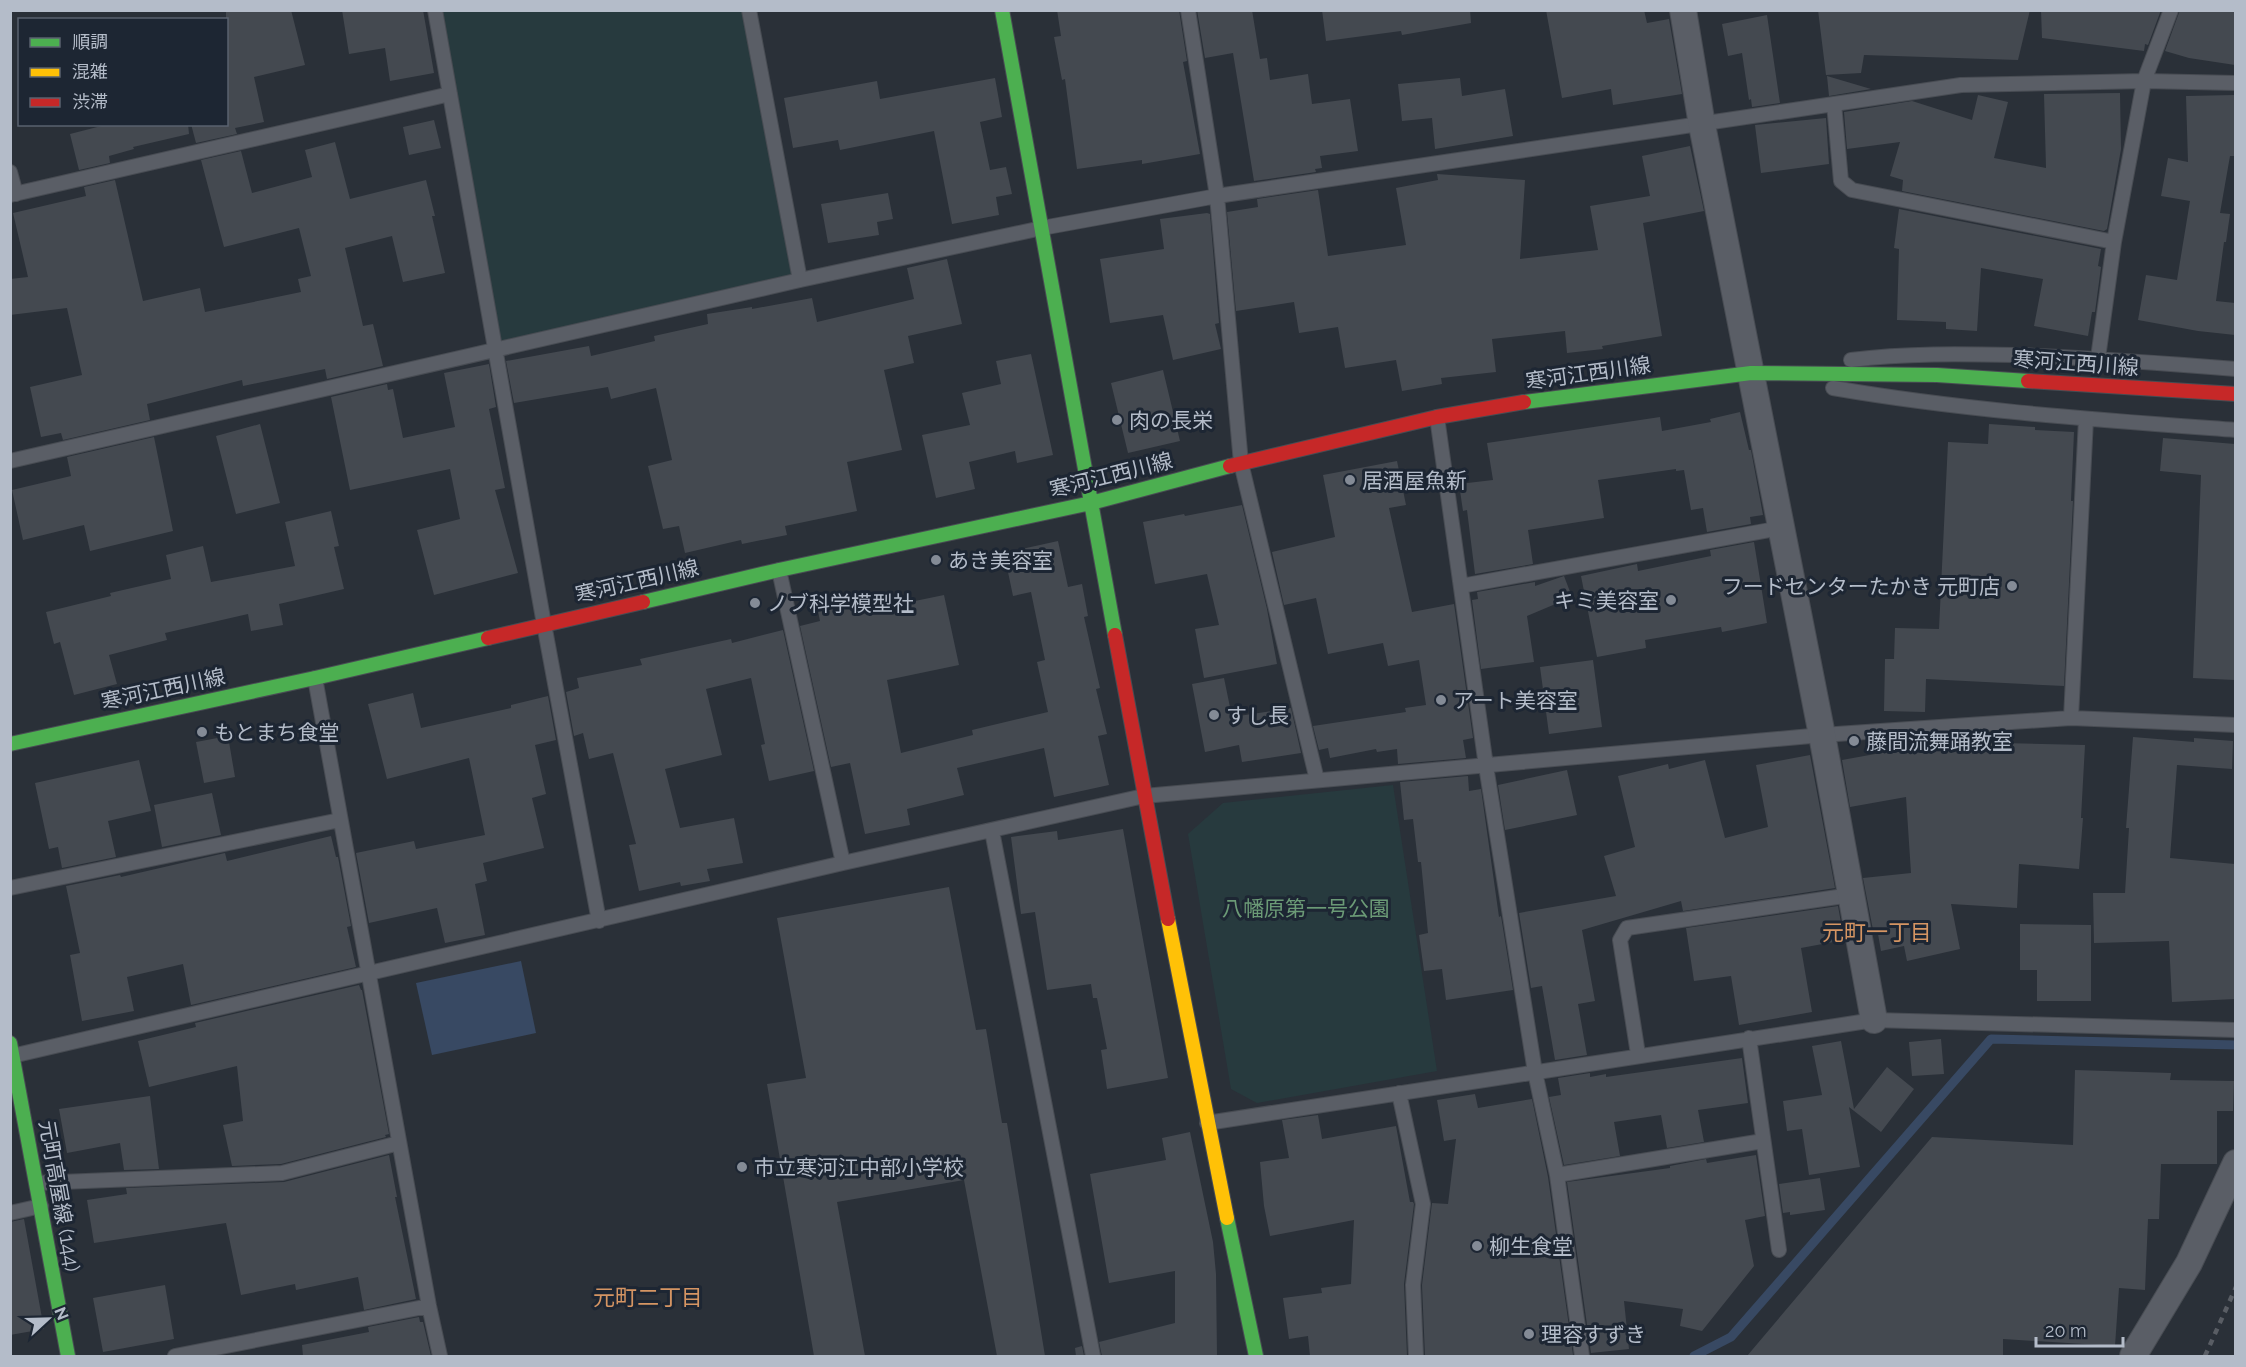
<svg xmlns="http://www.w3.org/2000/svg" width="2246" height="1367" font-family="Raleway,'Noto Sans JP',sans-serif">
<style>
.green{fill:#273a3e}
.water{fill:#384963}
.lines{fill:none;stroke-linecap:round;stroke-linejoin:round}
.stream{stroke:#384963;stroke-width:9}
.building{fill:#444950}
.lane-casing{stroke:#484c53;stroke-width:16}
.street-casing{stroke:#484c53;stroke-width:28}
.fast-casing{stroke:#484c53;stroke-width:16}
.slow-casing{stroke:#484c53;stroke-width:16}
.jam-casing{stroke:#484c53;stroke-width:16}
.lane{stroke:#5a5e66;stroke-width:14}
.street{stroke:#5a5e66;stroke-width:26}
.fast{stroke:#4caf50;stroke-width:14}
.slow{stroke:#ffc107;stroke-width:14}
.jam{stroke:#c62828;stroke-width:14}
.rail{stroke:#595d64;stroke-width:4.5;stroke-dasharray:6 6;stroke-linecap:butt}
.poi-dot{fill:#848b96;stroke:#1d2633;stroke-width:2}
.labels{text-anchor:middle;dominant-baseline:central;stroke-width:6;stroke-linejoin:round;paint-order:stroke}
.street-label{font-size:21px;fill:#b4bcc9;stroke:#1d2633}
.poi-label{font-size:21px;fill:#b4bcc9;stroke:#1d2633;text-anchor:start}
.park-label{font-size:21px;fill:#6b9a76;stroke:#1d2633}
.neighbourhood-label{font-size:22px;fill:#d59563;stroke:#1d2633}
</style>
<rect width="100%" height="100%" fill="#2a3038"/>
<path class="green" d="M 435,11 L 749,11 L 800,280 L 496,350 Z
M 1393,785 L 1437,1071 L 1257,1103 L 1231,1089 L 1188,834 L 1223,803 Z"/>
<path class="water" d="M 521,961 L 536,1033 L 432,1055 L 416,983 Z"/>
<g class="lines">
<path class="stream" d="M 1694,1356 L 1731,1337 L 1991,1039 L 2236,1045"/>
</g>
<path class="building" d="M 226,10 L 291,10 L 305,65 L 254,77 L 264,122 L 235,128 L 237,134 L 196,143 L 191,124 L 226,124 Z
M 342,10 L 423,10 L 434,73 L 390,81 L 385,48 L 349,54 Z
M 1057,10 L 1179,10 L 1187,61 L 1183,62 L 1200,154 L 1142,164 L 1142,160 L 1077,169 L 1065,79 L 1062,80 L 1054,37 L 1061,36 Z
M 1197,10 L 1252,10 L 1260,59 L 1267,58 L 1270,80 L 1308,74 L 1312,104 L 1350,99 L 1358,151 L 1320,156 L 1322,168 L 1315,169 L 1316,172 L 1254,181 L 1233,53 L 1205,58 Z
M 1322,10 L 1470,10 L 1471,23 L 1402,35 L 1401,31 L 1326,41 Z
M 1546,10 L 1644,10 L 1647,23 L 1669,19 L 1682,94 L 1613,105 L 1611,89 L 1562,98 Z
M 1818,10 L 2030,10 L 2018,60 L 1864,55 L 1861,73 L 1826,75 Z
M 2041,10 L 2161,10 L 2148,45 L 2145,44 L 2144,51 L 2042,38 Z
M 2180,10 L 2235,10 L 2235,65 L 2189,58 L 2165,51 Z
M 1767,15 L 1780,103 L 1752,107 L 1751,99 L 1749,100 L 1742,53 L 1728,56 L 1722,24 Z
M 1827,76 L 1871,89 L 1829,96 Z
M 995,78 L 1002,117 L 980,122 L 990,170 L 1006,167 L 1012,194 L 996,197 L 999,215 L 952,224 L 934,131 L 840,150 L 838,140 L 793,148 L 784,98 L 877,81 L 880,99 Z
M 1460,78 L 1462,96 L 1505,89 L 1513,136 L 1435,149 L 1432,118 L 1402,121 L 1398,84 Z
M 2120,93 L 2121,149 L 2107,229 L 2104,231 L 1902,191 L 1903,180 L 1890,176 L 1900,142 L 1847,149 L 1844,112 L 1912,101 L 1972,120 L 1978,95 L 2008,102 L 1994,158 L 2046,168 L 2044,94 Z
M 2235,95 L 2235,156 L 2230,156 L 2220,213 L 2230,214 L 2226,242 L 2224,242 L 2216,301 L 2235,303 L 2235,335 L 2198,331 L 2138,320 L 2146,275 L 2177,280 L 2190,201 L 2161,196 L 2168,158 L 2188,162 L 2186,96 Z
M 1826,118 L 1829,164 L 1761,173 L 1755,125 Z
M 434,120 L 441,148 L 409,155 L 403,127 Z
M 109,124 L 188,124 L 189,134 L 133,147 L 134,149 L 109,156 L 110,163 L 79,170 L 70,134 Z
M 335,142 L 350,199 L 426,180 L 435,216 L 432,216 L 445,273 L 403,282 L 392,236 L 345,248 L 363,326 L 373,324 L 383,366 L 327,379 L 325,369 L 243,386 L 242,380 L 147,404 L 150,420 L 63,440 L 61,433 L 41,437 L 30,387 L 82,375 L 67,308 L 10,315 L 10,279 L 28,277 L 13,213 L 86,196 L 84,187 L 115,180 L 143,301 L 200,288 L 205,312 L 301,292 L 298,279 L 311,276 L 299,228 L 224,247 L 201,160 L 241,151 L 252,193 L 312,177 L 305,150 Z
M 1690,146 L 1704,211 L 1643,223 L 1662,336 L 1602,346 L 1603,349 L 1567,353 L 1565,331 L 1492,339 L 1496,372 L 1441,378 L 1442,384 L 1402,391 L 1396,360 L 1345,368 L 1338,327 L 1299,333 L 1294,302 L 1236,311 L 1227,212 L 1258,207 L 1257,199 L 1318,190 L 1328,256 L 1406,245 L 1396,188 L 1438,180 L 1437,174 L 1525,180 L 1520,259 L 1598,250 L 1590,206 L 1650,196 L 1642,156 Z
M 888,193 L 893,219 L 877,222 L 879,235 L 828,243 L 821,204 Z
M 1899,209 L 2101,249 L 2098,266 L 2101,267 L 2095,312 L 2092,312 L 2088,336 L 2034,326 L 2043,279 L 1981,268 L 1977,331 L 1946,329 L 1946,322 L 1897,320 L 1899,249 L 1894,248 Z
M 1207,213 L 1210,214 L 1219,323 L 1215,324 L 1221,349 L 1173,360 L 1163,315 L 1110,323 L 1100,259 L 1164,249 L 1160,219 Z
M 947,259 L 962,324 L 908,336 L 914,363 L 884,370 L 902,450 L 847,462 L 857,511 L 785,526 L 787,535 L 742,544 L 741,540 L 685,553 L 679,526 L 663,529 L 648,466 L 672,460 L 656,388 L 611,399 L 608,387 L 514,403 L 506,361 L 589,346 L 591,356 L 655,341 L 654,336 L 708,324 L 707,314 L 752,307 L 752,309 L 812,298 L 817,322 L 914,299 L 907,268 Z
M 1031,354 L 1053,455 L 1017,463 L 1015,451 L 969,462 L 975,489 L 936,498 L 922,435 L 970,425 L 962,393 L 1001,384 L 996,361 Z
M 489,364 L 496,407 L 489,409 L 505,488 L 495,490 L 518,573 L 434,595 L 417,530 L 460,519 L 450,469 L 350,490 L 331,397 L 387,384 L 388,390 L 393,389 L 403,438 L 455,427 L 444,373 Z
M 1163,370 L 1180,441 L 1128,453 L 1111,383 Z
M 1740,412 L 1749,450 L 1751,450 L 1763,515 L 1750,517 L 1751,524 L 1707,532 L 1703,508 L 1691,510 L 1684,470 L 1676,471 L 1676,469 L 1598,480 L 1604,518 L 1528,530 L 1533,564 L 1475,574 L 1467,510 L 1463,511 L 1459,484 L 1493,480 L 1487,443 L 1660,417 L 1662,431 L 1711,422 L 1710,419 Z
M 260,424 L 280,503 L 236,514 L 216,436 Z
M 1989,424 L 2035,427 L 2035,430 L 2074,432 L 2071,501 L 2073,501 L 2064,686 L 1926,679 L 1925,712 L 1884,711 L 1885,659 L 1894,659 L 1895,628 L 1939,629 L 1948,442 L 1988,444 Z
M 154,437 L 173,531 L 90,551 L 84,525 L 23,540 L 12,490 L 71,476 L 67,457 Z
M 2163,438 L 2235,444 L 2235,680 L 2193,678 L 2201,475 L 2160,471 Z
M 1397,461 L 1406,505 L 1389,508 L 1412,612 L 1454,604 L 1473,738 L 1463,740 L 1466,758 L 1398,764 L 1397,749 L 1377,752 L 1376,749 L 1330,758 L 1328,748 L 1319,750 L 1313,726 L 1406,712 L 1405,708 L 1426,705 L 1419,660 L 1388,666 L 1383,643 L 1328,654 L 1316,598 L 1284,605 L 1272,552 L 1335,537 L 1323,475 Z
M 1242,505 L 1267,609 L 1277,664 L 1204,678 L 1195,629 L 1219,625 L 1207,574 L 1155,584 L 1143,522 L 1184,514 L 1185,516 Z
M 331,511 L 339,546 L 334,547 L 344,589 L 279,604 L 283,625 L 251,631 L 248,614 L 165,633 L 167,640 L 109,655 L 117,684 L 74,695 L 60,642 L 54,644 L 46,612 L 111,596 L 110,593 L 171,579 L 166,555 L 203,546 L 211,582 L 295,566 L 285,522 Z
M 1058,541 L 1068,587 L 1082,584 L 1088,616 L 1084,617 L 1100,688 L 1096,689 L 1107,734 L 1098,736 L 1109,785 L 1054,797 L 1044,748 L 957,768 L 964,795 L 907,809 L 910,825 L 865,834 L 850,763 L 831,767 L 800,626 L 820,621 L 816,601 L 867,591 L 871,607 L 880,605 L 881,608 L 944,595 L 959,665 L 887,680 L 901,753 L 973,735 L 972,730 L 1048,712 L 1037,662 L 1045,660 L 1031,592 L 1013,596 L 1004,553 Z
M 1754,542 L 1767,623 L 1722,632 L 1721,627 L 1645,640 L 1646,648 L 1597,657 L 1581,576 L 1637,564 L 1638,571 L 1711,556 L 1710,550 Z
M 1564,576 L 1572,597 L 1527,616 L 1534,662 L 1481,669 L 1472,600 L 1478,599 L 1477,592 L 1535,582 L 1535,586 Z
M 783,630 L 814,771 L 769,781 L 761,745 L 765,744 L 751,678 L 706,689 L 722,755 L 665,769 L 680,828 L 734,818 L 743,863 L 707,869 L 710,881 L 681,886 L 680,882 L 639,891 L 629,845 L 636,844 L 613,753 L 589,759 L 583,733 L 574,736 L 566,692 L 579,688 L 577,678 L 642,665 L 640,659 L 731,639 L 732,643 Z
M 1593,660 L 1602,727 L 1549,734 L 1540,667 Z
M 1224,678 L 1232,717 L 1291,708 L 1301,753 L 1242,762 L 1239,745 L 1205,752 L 1192,684 Z
M 413,693 L 421,728 L 511,708 L 511,705 L 548,696 L 556,740 L 535,745 L 546,794 L 532,798 L 544,848 L 483,863 L 487,881 L 475,884 L 485,935 L 445,943 L 437,908 L 369,923 L 356,853 L 414,841 L 416,849 L 485,835 L 469,758 L 387,779 L 368,704 Z
M 228,736 L 235,777 L 204,783 L 196,742 Z
M 2133,737 L 2194,742 L 2194,738 L 2233,741 L 2232,769 L 2177,765 L 2170,858 L 2235,864 L 2235,999 L 2172,1002 L 2169,941 L 2094,943 L 2093,893 L 2125,893 L 2129,828 L 2126,828 Z
M 1958,739 L 1958,742 L 2085,745 L 2081,818 L 2083,818 L 2079,869 L 2019,864 L 2017,908 L 1951,904 L 1960,949 L 1907,961 L 1904,946 L 1881,951 L 1878,934 L 1874,935 L 1863,878 L 1911,873 L 1906,797 L 1850,807 L 1842,760 Z
M 1810,755 L 1835,888 L 1683,911 L 1681,901 L 1582,930 L 1595,1001 L 1578,1004 L 1587,1055 L 1555,1060 L 1542,986 L 1531,988 L 1519,913 L 1616,896 L 1604,856 L 1635,847 L 1618,776 L 1668,764 L 1669,769 L 1705,760 L 1725,838 L 1768,827 L 1756,765 Z
M 139,760 L 151,811 L 108,821 L 116,857 L 62,868 L 58,847 L 49,849 L 35,783 Z
M 1567,770 L 1577,815 L 1505,830 L 1498,785 Z
M 1468,776 L 1469,791 L 1481,789 L 1499,917 L 1501,916 L 1513,990 L 1446,1000 L 1442,969 L 1424,971 L 1419,935 L 1428,933 L 1421,862 L 1418,862 L 1413,819 L 1404,820 L 1400,782 Z
M 212,793 L 221,835 L 162,847 L 154,805 Z
M 1123,829 L 1168,1078 L 1107,1089 L 1101,1050 L 1107,1049 L 1097,998 L 1093,998 L 1091,984 L 1047,990 L 1035,912 L 1021,914 L 1011,837 L 1057,831 L 1058,840 Z
M 331,836 L 336,857 L 338,857 L 351,926 L 347,927 L 356,967 L 191,1005 L 183,964 L 127,977 L 134,1011 L 82,1021 L 70,955 L 80,953 L 66,886 L 120,875 L 121,877 L 225,853 L 227,861 Z
M 949,887 L 976,1030 L 986,1029 L 1002,1123 L 1007,1123 L 1045,1356 L 997,1356 L 964,1180 L 837,1202 L 865,1356 L 814,1356 L 767,1084 L 806,1078 L 777,918 Z
M 1838,906 L 1844,940 L 1801,948 L 1812,1012 L 1739,1025 L 1731,976 L 1694,981 L 1686,928 Z
M 2020,924 L 2091,925 L 2091,1001 L 2037,1001 L 2037,970 L 2020,970 Z
M 359,985 L 361,990 L 362,990 L 389,1134 L 385,1135 L 386,1137 L 281,1164 L 232,1166 L 223,1125 L 243,1121 L 237,1066 L 149,1087 L 138,1041 L 196,1027 L 195,1023 Z
M 1941,1039 L 1944,1074 L 1912,1076 L 1909,1042 Z
M 1841,1041 L 1854,1109 L 1887,1067 L 1914,1089 L 1881,1132 L 1849,1107 L 1860,1167 L 1809,1175 L 1802,1129 L 1787,1131 L 1783,1101 L 1822,1095 L 1812,1046 Z
M 1742,1058 L 1748,1103 L 1698,1110 L 1704,1142 L 1667,1148 L 1661,1115 L 1614,1122 L 1620,1156 L 1564,1165 L 1549,1097 L 1561,1095 L 1558,1078 L 1590,1073 L 1590,1077 L 1606,1074 L 1606,1077 Z
M 2075,1070 L 2171,1073 L 2170,1080 L 2234,1081 L 2233,1111 L 2217,1111 L 2217,1164 L 2161,1164 L 2159,1219 L 2148,1219 L 2145,1290 L 2119,1288 L 2115,1346 L 2003,1339 L 2003,1356 L 1747,1356 L 1932,1137 L 2073,1145 Z
M 1475,1094 L 1478,1108 L 1532,1099 L 1548,1177 L 1573,1355 L 1425,1356 L 1422,1285 L 1432,1203 L 1448,1204 L 1456,1139 L 1444,1141 L 1437,1100 Z
M 150,1096 L 159,1169 L 124,1170 L 120,1143 L 67,1153 L 59,1109 Z
M 1318,1115 L 1322,1139 L 1396,1126 L 1410,1202 L 1413,1202 L 1414,1204 L 1404,1284 L 1407,1356 L 1310,1356 L 1308,1336 L 1289,1339 L 1283,1298 L 1322,1293 L 1321,1288 L 1351,1284 L 1354,1220 L 1270,1236 L 1264,1206 L 1260,1162 L 1289,1158 L 1282,1120 Z
M 1190,1132 L 1213,1242 L 1216,1274 L 1217,1356 L 1102,1356 L 1099,1342 L 1175,1323 L 1175,1271 L 1109,1283 L 1090,1174 L 1166,1160 L 1162,1138 Z
M 389,1155 L 397,1197 L 395,1197 L 416,1299 L 364,1310 L 358,1277 L 296,1290 L 295,1284 L 241,1295 L 226,1223 L 94,1243 L 87,1200 L 127,1194 L 126,1188 L 284,1182 Z
M 1756,1155 L 1765,1216 L 1745,1220 L 1754,1266 L 1702,1331 L 1680,1326 L 1683,1309 L 1624,1301 L 1629,1349 L 1591,1353 L 1567,1182 L 1670,1168 L 1670,1166 L 1706,1159 L 1707,1163 Z
M 1820,1178 L 1825,1210 L 1790,1215 L 1790,1212 L 1783,1213 L 1779,1184 Z
M 24,1219 L 44,1329 L 10,1335 L 10,1222 Z
M 165,1285 L 174,1339 L 103,1352 L 93,1298 Z
M 419,1317 L 420,1322 L 423,1322 L 431,1356 L 303,1356 L 302,1345 L 369,1332 L 368,1327 Z
M 1082,1346 L 1084,1356 L 1076,1356 L 1075,1348 Z"/>
<g class="lines">
<defs>
<path id="lane" d="M 435,10 L 544,624 L 599,921
M 749,10 L 800,280
M 1188,10 L 1217,196 L 1241,463 L 1317,780
M 1834,104 L 1841,181 L 1852,190 L 2114,242
M 10,172 L 16,194
M 10,195 L 450,94
M 2098,358 L 2114,242 L 2144,81 L 2171,10
M 1851,360 C 1906,353 1961,354 2016,355 C 2089,358 2162,363 2236,369
M 1833,388 C 1966,411 2101,420 2236,430
M 1437,417 L 1486,766 L 1535,1072 L 1557,1175 L 1582,1356
M 10,461 L 800,280 L 1042,228 L 1217,196 L 1961,85 L 2144,81 L 2236,83
M 779,570 L 843,863
M 1461,586 L 1781,528
M 315,678 L 429,1306 L 440,1356
M 2071,718 L 2086,419
M 992,831 L 1093,1356
M 10,888 L 340,820
M 1749,1038 L 1779,1250
M 1638,1054 L 1620,940 L 1627,928 L 1851,895
M 12,1056 L 843,863 L 1144,796 L 1822,735 L 2071,718 L 2236,725
M 1399,1093 L 1423,1204 L 1413,1285 L 1416,1356
M 1207,1123 L 1874,1020 L 2236,1030
M 1557,1175 L 1763,1141
M 37,1183 L 282,1173 L 399,1143
M 10,1213 L 41,1206
M 175,1356 L 429,1306"/>
<path id="street" d="M 1683,10 L 1702,125 L 1822,735 L 1874,1020
M 2133,1356 L 2189,1263 L 2236,1163"/>
<path id="fast" d="M 1002,10 L 1115,635
M 1524,402 L 1751,373 L 1937,375 L 2028,381
M 643,602 L 779,570 L 1091,503 L 1230,466
M 10,744 L 315,678 L 488,638
M 10,1043 L 68,1356
M 1227,1218 L 1256,1356"/>
<path id="slow" d="M 1168,919 L 1227,1218"/>
<path id="jam" d="M 2028,381 L 2236,394
M 1230,466 L 1437,417 L 1524,402
M 1115,635 L 1168,919
M 488,638 L 643,602"/>
</defs>
<use href="#lane" class="lane-casing"/>
<use href="#street" class="street-casing"/>
<use href="#fast" class="fast-casing"/>
<use href="#slow" class="slow-casing"/>
<use href="#jam" class="jam-casing"/>
<use href="#lane" class="lane"/>
<use href="#street" class="street"/>
<use href="#fast" class="fast"/>
<use href="#slow" class="slow"/>
<use href="#jam" class="jam"/>
<path class="rail" d="M 2205,1356 L 2236,1287"/>
</g>
<g class="poi-dot">
<circle cx="1117" cy="420" r="6"/>
<circle cx="1350" cy="480" r="6"/>
<circle cx="936" cy="560" r="6"/>
<circle cx="2012" cy="586" r="6"/>
<circle cx="1671" cy="600" r="6"/>
<circle cx="755" cy="603" r="6"/>
<circle cx="1441" cy="700" r="6"/>
<circle cx="1214" cy="715" r="6"/>
<circle cx="202" cy="732" r="6"/>
<circle cx="1854" cy="741" r="6"/>
<circle cx="742" cy="1167" r="6"/>
<circle cx="1477" cy="1246" r="6"/>
<circle cx="1529" cy="1334" r="6"/>
</g>
<g class="labels">
<g class="street-label">
<text transform="translate(2076 363) rotate(4)">寒河江西川線</text>
<text transform="translate(1588 373) rotate(-8)">寒河江西川線</text>
<text transform="translate(1111 475) rotate(-14)">寒河江西川線</text>
<text transform="translate(637 581) rotate(-13)">寒河江西川線</text>
<text transform="translate(163 689) rotate(-12)">寒河江西川線</text>
<text transform="translate(60 1196) rotate(80)">元町高屋線 (144)</text>
</g>
<g class="poi-label">
<text x="1129" y="420">肉の長栄</text>
<text x="1362" y="480">居酒屋魚新</text>
<text x="948" y="560">あき美容室</text>
<text x="2000" y="586" text-anchor="end">フードセンターたかき 元町店</text>
<text x="1659" y="600" text-anchor="end">キミ美容室</text>
<text x="767" y="603">ノブ科学模型社</text>
<text x="1453" y="700">アート美容室</text>
<text x="1226" y="715">すし長</text>
<text x="214" y="732">もとまち食堂</text>
<text x="1866" y="741">藤間流舞踊教室</text>
<text x="754" y="1167">市立寒河江中部小学校</text>
<text x="1489" y="1246">柳生食堂</text>
<text x="1541" y="1334">理容すずき</text>
</g>
<g class="park-label">
<text x="1306" y="908">八幡原第一号公園</text>
</g>
<g class="neighbourhood-label">
<text x="1877" y="932">元町一丁目</text>
<text x="648" y="1297">元町二丁目</text>
</g>
</g>
<rect width="2246" height="1367" fill="none" stroke="#b4bcc9" stroke-width="24"/>
<rect x="18" y="18" width="210" height="108" fill="#1d2633" stroke="#59626f" stroke-width="1.5"/>
<rect x="30" y="38" width="30" height="9" fill="#4caf50" stroke="#59626f" stroke-width="1.5"/>
<text x="72" y="48" font-size="18" fill="#b4bcc9">順調</text>
<rect x="30" y="68" width="30" height="9" fill="#ffc107" stroke="#59626f" stroke-width="1.5"/>
<text x="72" y="78" font-size="18" fill="#b4bcc9">混雑</text>
<rect x="30" y="98" width="30" height="9" fill="#c62828" stroke="#59626f" stroke-width="1.5"/>
<text x="72" y="108" font-size="18" fill="#b4bcc9">渋滞</text>
<g transform="translate(48 1319) rotate(68)" stroke="#1d2633" stroke-width="4.5" paint-order="stroke">
<path d="M0-4.5L10 22L0 15L-10 22Z" fill="#b4bcc9"/>
<text y="-9" font-size="16" font-weight="bold" text-anchor="middle" fill="#b4bcc9">N</text>
</g>
<path d="M2036 1337v9h87v-9" fill="none" stroke="#b4bcc9" stroke-width="3"/>
<text x="2045" y="1337" font-size="18" fill="#b4bcc9" stroke="#1d2633" stroke-width="4.5" paint-order="stroke">20 m</text>
</svg>
